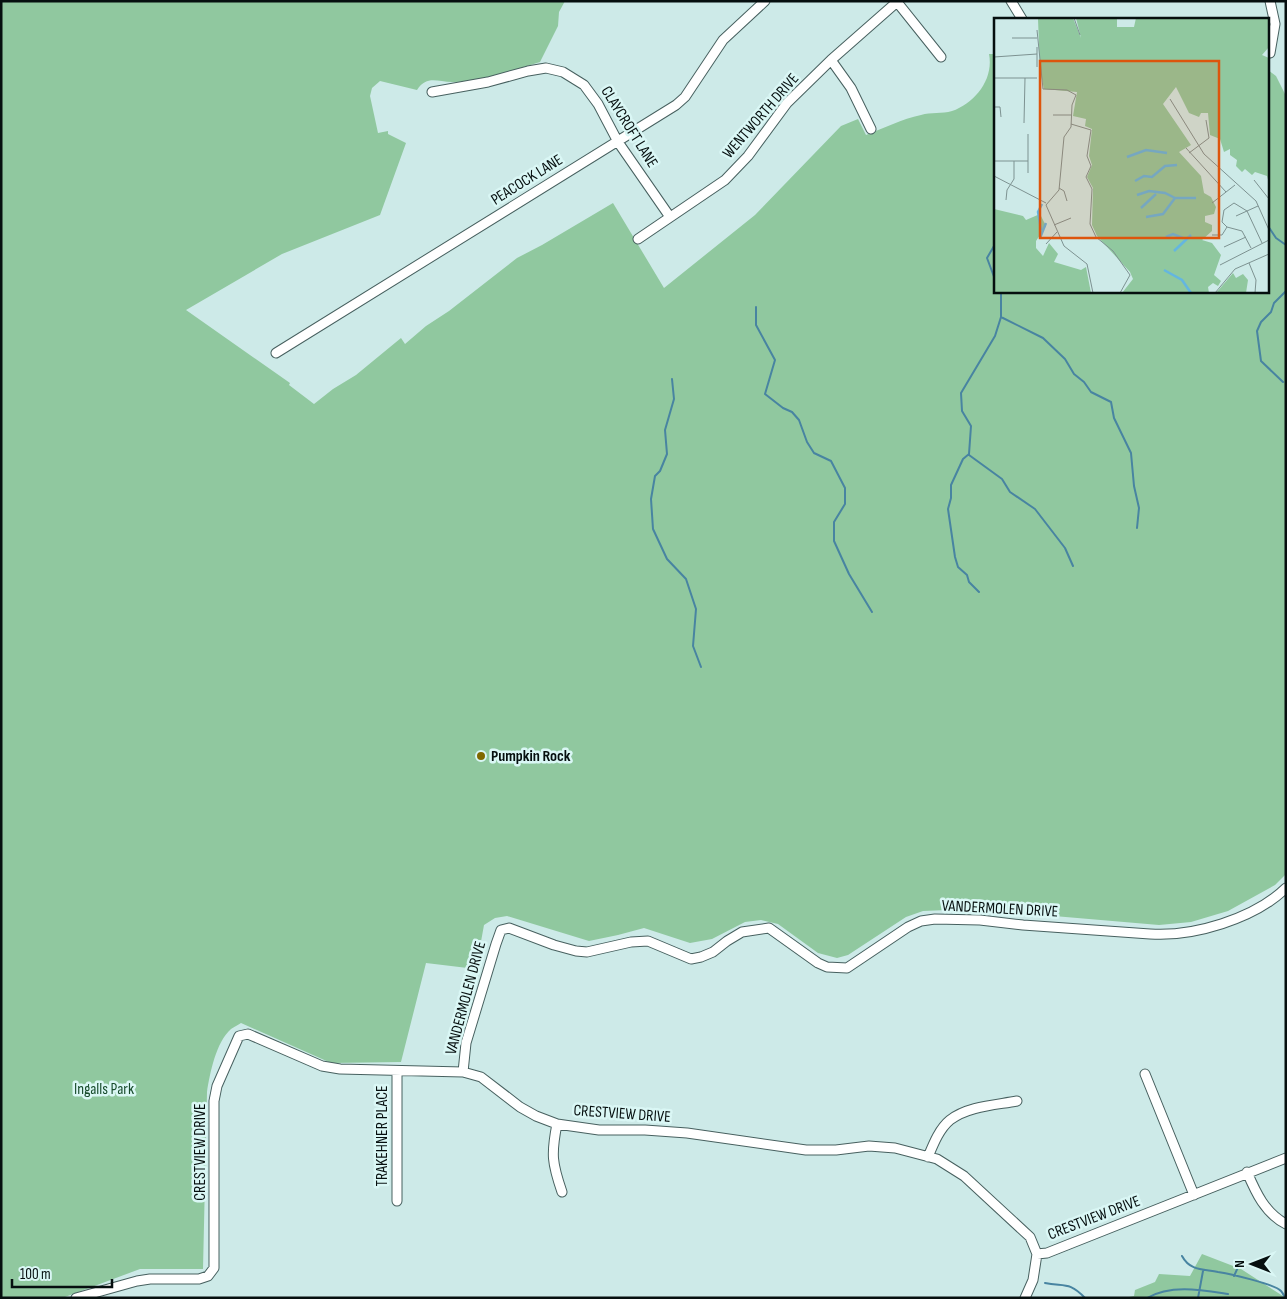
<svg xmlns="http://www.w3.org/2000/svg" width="1287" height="1299" font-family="'Sofia Sans Condensed',sans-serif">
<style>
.green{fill:#90c89f}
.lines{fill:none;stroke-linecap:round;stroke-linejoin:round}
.stream{stroke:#4884a1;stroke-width:2}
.minor-casing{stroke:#47605f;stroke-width:11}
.minor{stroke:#fff;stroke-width:9}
.poi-dot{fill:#806800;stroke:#daf7f5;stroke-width:2}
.labels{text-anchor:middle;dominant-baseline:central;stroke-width:5;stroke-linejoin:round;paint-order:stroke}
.street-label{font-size:16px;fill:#060f0f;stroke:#daf7f5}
.poi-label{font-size:16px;font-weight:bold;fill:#060f0f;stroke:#daf7f5;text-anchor:start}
.park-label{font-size:16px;fill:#184c2c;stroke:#daf7f5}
.inset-river{fill:none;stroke:#64b6e0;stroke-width:2.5}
.inset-road{fill:none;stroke:#7d9291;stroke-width:1}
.view{fill:#dd550c;fill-opacity:0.15;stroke:#dd550c;stroke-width:2.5}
.inset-edge{fill:none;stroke:#060f0f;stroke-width:2.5}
</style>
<rect width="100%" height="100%" fill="#cdeae8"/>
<path class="green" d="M 1,1 L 565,1 L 559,12 L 558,26 L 540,62 C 516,69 476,83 452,82 C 437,82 427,75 417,90 L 380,81 L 372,88 L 370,96 L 378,133 L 388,131 L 388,134 L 406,143 L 380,215 L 282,254 L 186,310 L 290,383 L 289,385 L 314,404 L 333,389 L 356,375 L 401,338 L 405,344 L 426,326 L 449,311 L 517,258 L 542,245 L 613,203 L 664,288 L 755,215 L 841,126 L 858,119 L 866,135 C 884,128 902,119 921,115 C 931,112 942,114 952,111 C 975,103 994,79 989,54 L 996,54 L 996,291 L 1268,291 L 1268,70 L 1276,76 L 1286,96 L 1286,874 L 1275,885 L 1228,911 L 1191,922 L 1159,925 L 971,909 L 923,911 L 906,917 L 848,955 L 837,958 L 818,953 L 778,924 L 761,920 L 745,922 L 712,939 L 690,943 L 644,928 L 618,935 L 589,941 L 507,916 L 495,918 L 484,925 L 476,969 L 426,963 L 401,1062 L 331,1063 L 241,1023 C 238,1025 234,1027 231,1029 C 216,1042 210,1073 207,1092 L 203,1269 L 140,1269 L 65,1297 L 1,1297 Z
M 1202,1254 L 1241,1269 L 1286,1298 L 1124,1298 L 1134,1296 L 1135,1290 L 1155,1282 L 1159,1274 L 1190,1276 Z"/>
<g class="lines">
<path class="stream" d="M 1268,226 L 1276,238 L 1286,245
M 996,236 L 994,240 L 994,246 L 987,258 L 996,282
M 1001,291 L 1001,317 L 1043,338 L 1065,359 L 1074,374 L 1084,382 L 1091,392 L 1111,402 L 1114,418 L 1131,453 L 1134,486 L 1139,508 L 1137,528
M 756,307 L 756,325 L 775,360 L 765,394 L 783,408 L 792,412 L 799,420 L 807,442 L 814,453 L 831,461 L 845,488 L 845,504 L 834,522 L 834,541 L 849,574 L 872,612
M 672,379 L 674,399 L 665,430 L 667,454 L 660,471 L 655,476 L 651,499 L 653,529 L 667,559 L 686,579 L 696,609 L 693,646 L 701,667
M 1283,382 L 1261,361 L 1257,331 L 1261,322 L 1271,312 L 1274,303 L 1286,291
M 969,455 L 1002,479 L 1010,492 L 1035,509 L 1065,548 L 1073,566
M 979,592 L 969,582 L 967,575 L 958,567 L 955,557 L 948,509 L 951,498 L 951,485 L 963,459 L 969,454 L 971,426 L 962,411 L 961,393 L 995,336 L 1001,317
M 1182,1256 C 1190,1271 1203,1269 1218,1272 C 1230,1274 1275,1284 1281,1291 C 1283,1293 1284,1296 1285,1298
M 1234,1276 L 1239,1265
M 1045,1283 C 1064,1287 1069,1281 1085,1298
M 1147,1298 C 1171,1284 1202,1290 1228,1294
M 1198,1298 L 1203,1271"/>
<defs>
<path id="minor" d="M 1011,1 L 1022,19
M 897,2 L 941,57
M 1270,53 L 1275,24 L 1270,1
M 831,60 L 851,88 L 871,129
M 432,92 L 488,82 L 528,71 L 546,68 L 563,72 L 584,85 L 598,104 L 618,142 L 670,217
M 638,239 L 725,180 L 748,156 L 787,103 L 831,60 L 898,1
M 276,353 L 676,105 L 685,97 L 723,40 L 765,1
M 463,1072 L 466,1043 L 496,944 L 501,930 L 509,928 L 554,945 L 576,951 L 587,952 L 631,942 L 648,941 L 691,959 L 701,957 L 713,952 L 727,941 L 742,932 L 769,928 L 818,963 L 827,967 L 847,968 L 908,927 L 921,921 L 935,919 L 980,920 L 1023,925 L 1150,934 C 1193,937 1254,919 1286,888
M 1145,1074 L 1194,1195
M 557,1124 C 551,1154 552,1163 562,1192
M 928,1157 C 933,1145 939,1129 950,1120 C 968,1106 996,1105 1017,1101
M 1247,1172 C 1256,1193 1265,1213 1286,1224
M 397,1201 L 397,1071
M 76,1298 L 137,1281 L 150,1279 L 199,1279 L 208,1276 L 214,1268 L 214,1101 L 217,1086 L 239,1036 L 248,1034 L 322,1066 L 340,1069 L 463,1072 L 481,1077 L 520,1107 L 536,1116 L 557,1124 L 599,1130 L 645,1130 L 687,1133 L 806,1150 L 836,1150 L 869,1146 L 895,1148 L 937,1159 L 964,1176 L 1030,1237 L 1037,1254 L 1047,1253 L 1286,1158
M 1025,1298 L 1033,1280 L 1037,1254"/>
</defs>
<use href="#minor" class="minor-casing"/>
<use href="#minor" class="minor"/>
</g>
<circle class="poi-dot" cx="481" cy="756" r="5"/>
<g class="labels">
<g class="street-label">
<text transform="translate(761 116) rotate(-49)">WENTWORTH DRIVE</text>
<text transform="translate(629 127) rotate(58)">CLAYCROFT LANE</text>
<text transform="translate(527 180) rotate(-32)">PEACOCK LANE</text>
<text transform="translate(1000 909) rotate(3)">VANDERMOLEN DRIVE</text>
<text transform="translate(466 998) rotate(-75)">VANDERMOLEN DRIVE</text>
<text transform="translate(622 1114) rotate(4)">CRESTVIEW DRIVE</text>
<text transform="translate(382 1136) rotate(-90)">TRAKEHNER PLACE</text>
<text transform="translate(200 1152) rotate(-90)">CRESTVIEW DRIVE</text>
<text transform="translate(1094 1218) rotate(-21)">CRESTVIEW DRIVE</text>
</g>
<g class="poi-label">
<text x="491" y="756">Pumpkin Rock</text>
</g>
<g class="park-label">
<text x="104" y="1089">Ingalls Park</text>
</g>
</g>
<g transform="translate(994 18)">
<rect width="275" height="275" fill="#cdeae8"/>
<path d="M 79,0 L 87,20 L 82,0 L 123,0 L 123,9 L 140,9 L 142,0 L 275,0 L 275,29 L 268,37 L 275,40 L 275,165 L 273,158 L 261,154 L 258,157 L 251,151 L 248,154 L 242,148 L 243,142 L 236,137 L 236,131 L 230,134 L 226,121 L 216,117 L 214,95 L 207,95 L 205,99 L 195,95 L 182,69 L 169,86 L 197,127 L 185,134 L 207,158 L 210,175 L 217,179 L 222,189 L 220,196 L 211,198 L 211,204 L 218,207 L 218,213 L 208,222 L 218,225 L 227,237 L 220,257 L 227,263 L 224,268 L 219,265 L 214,269 L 215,275 L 128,275 L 139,261 L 136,254 L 103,218 L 98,207 L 99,170 L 93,159 L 98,147 L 95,138 L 98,111 L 91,108 L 92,101 L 79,98 L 83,74 L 50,71 L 46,52 L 44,1 ZM 0,191 L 29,198 L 32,202 L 46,196 L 52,208 L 42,223 L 42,230 L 49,238 L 55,225 L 64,236 L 60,244 L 87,252 L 92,249 L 97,275 L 0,275 ZM 239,255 L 242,260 L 249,256 L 254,262 L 252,275 L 222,275 Z" fill="#90c89f"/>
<path class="inset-river" d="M 133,139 L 152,132 L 173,135M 141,163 L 150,158 L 158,159 L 171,148 L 183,147M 143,177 L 155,173 L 171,175 L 181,180M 147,190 L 162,176M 152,199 L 169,196 L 181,180 L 202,180M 47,212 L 44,194 L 48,186M 172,219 L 179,216 L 189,220M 46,220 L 52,205M 180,233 L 197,217M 170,252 L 188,262 L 197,275"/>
<path class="inset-road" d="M 80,0 L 86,17M 43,12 L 49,71 L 73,72 L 82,77 L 78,87 L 77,109 L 70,119 L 65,172 L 52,187 L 70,228 L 93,246 L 99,275M 18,20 L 43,20M 43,29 L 43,49M 0,39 L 43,36M 0,60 L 43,60M 176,81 L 210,136 L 262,183 L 275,212M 0,89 L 6,89 L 7,99M 59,97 L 77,97M 30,105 L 31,60M 77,106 L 97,112 L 93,138 L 97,148 L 92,159 L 98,171 L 96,206 L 102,219 L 119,233 L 136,257 L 126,275M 192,130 L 232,174M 195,135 L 215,120 L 212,102M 0,143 L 34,143M 34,155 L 34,116M 0,158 L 52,185M 260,162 L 275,181M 65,170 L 70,173 L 73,183M 12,182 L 13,172 L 20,161 L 20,143M 218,185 L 241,167M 242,198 L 264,188M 60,207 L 77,200M 218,217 L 228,217 L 233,209M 52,226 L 63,214M 230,229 L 252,219M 257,230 L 248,213 L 233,209 L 228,204 L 230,192 L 240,185 L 253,193 L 268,225M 255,245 L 262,262 L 261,275M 226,247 L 275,222M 221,275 L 241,251 L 275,236"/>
<path class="view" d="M 46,43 L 225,43 L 225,220 L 46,220 Z"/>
<rect width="275" height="275" class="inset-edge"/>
</g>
<rect width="1287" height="1299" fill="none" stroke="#060f0f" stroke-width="5"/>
<g transform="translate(1252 1264) rotate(270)" stroke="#daf7f5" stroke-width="4" paint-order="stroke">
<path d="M0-4L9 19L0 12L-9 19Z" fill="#060f0f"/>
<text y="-8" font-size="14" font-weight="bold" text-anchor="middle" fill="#060f0f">N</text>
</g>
<path d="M12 1279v8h100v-8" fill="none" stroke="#060f0f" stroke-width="2.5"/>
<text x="20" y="1279" font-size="15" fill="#060f0f" stroke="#daf7f5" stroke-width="4" paint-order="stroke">100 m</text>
</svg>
